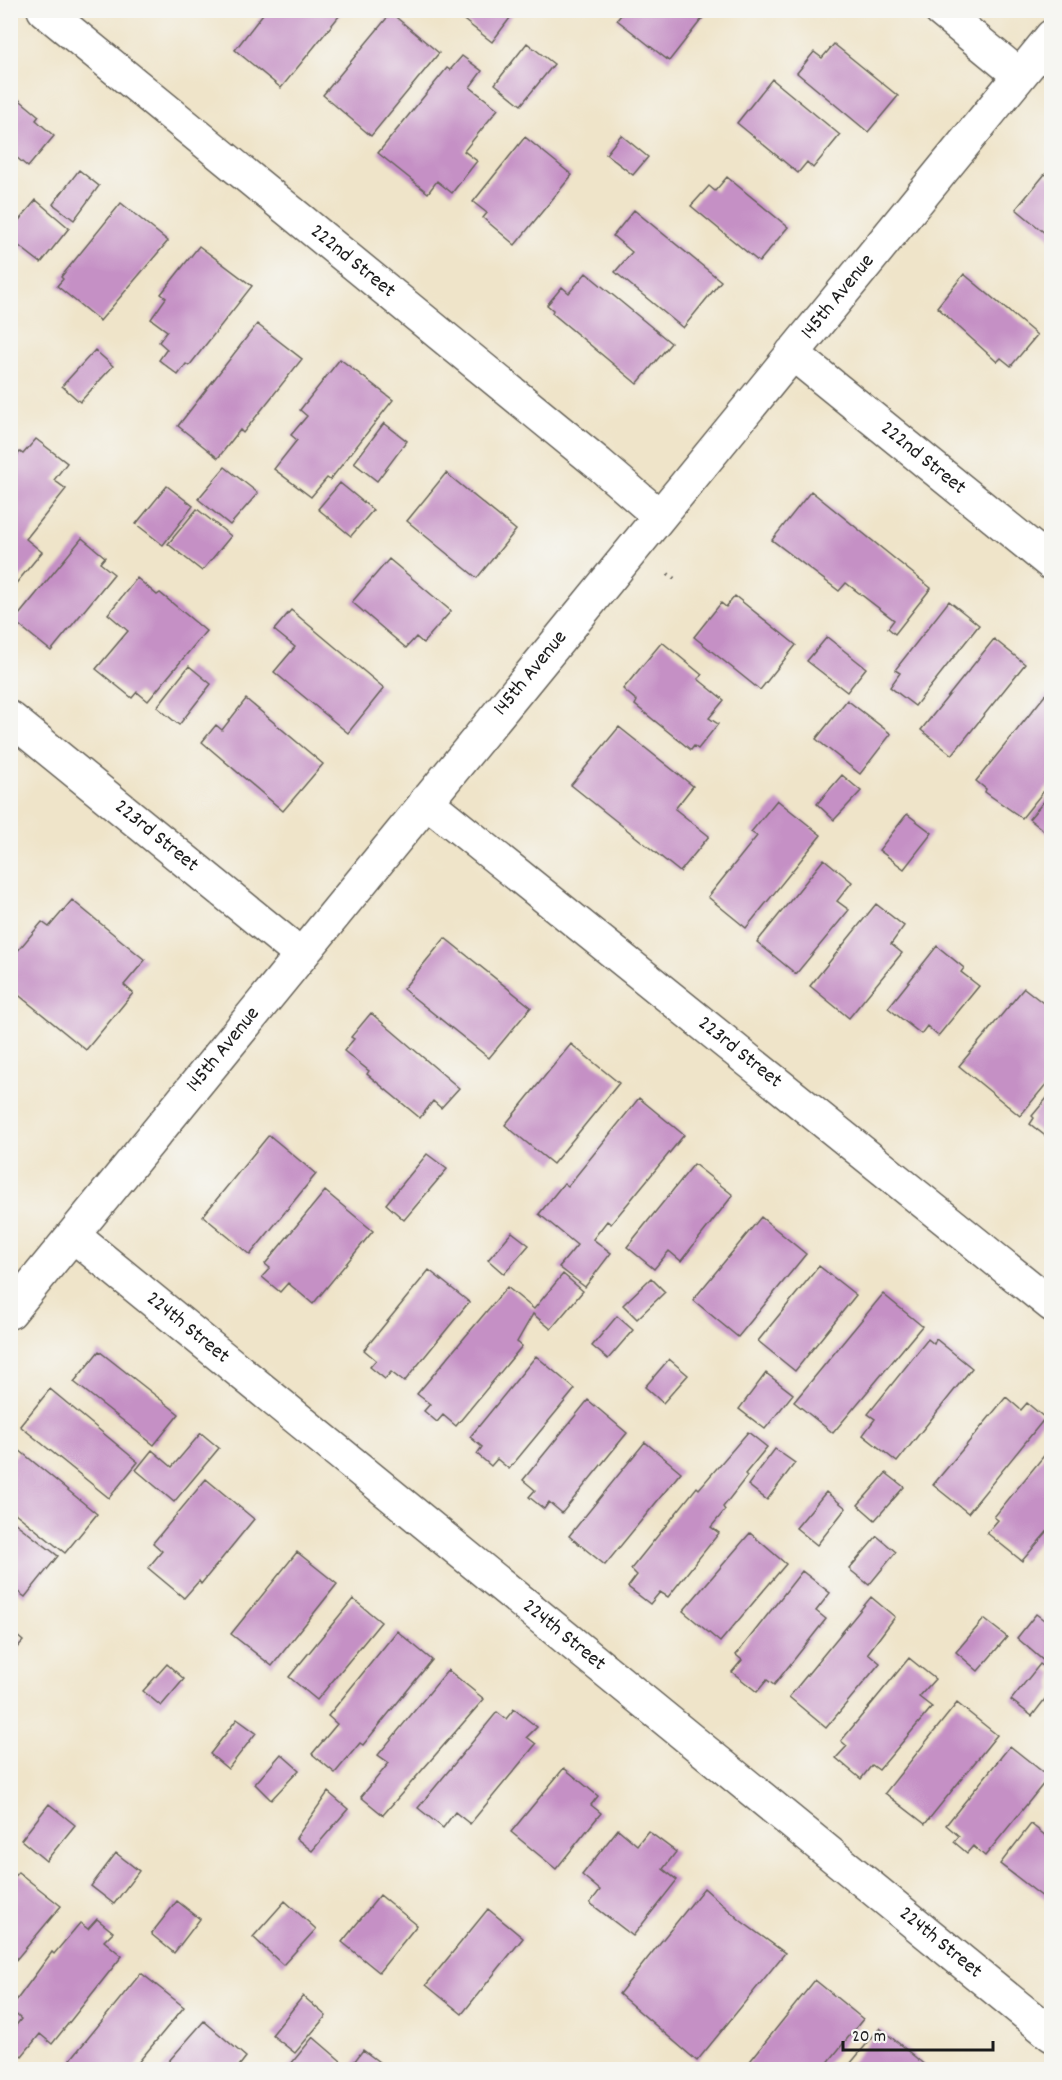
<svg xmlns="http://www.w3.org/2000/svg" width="1062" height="2080" font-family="Dekko,sans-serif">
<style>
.building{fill:#c590c5}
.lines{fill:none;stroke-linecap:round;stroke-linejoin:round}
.minor-casing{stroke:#666259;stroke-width:36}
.path{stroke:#666259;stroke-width:4;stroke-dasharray:1.5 4.5;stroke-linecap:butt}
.minor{stroke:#fff;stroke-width:33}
.labels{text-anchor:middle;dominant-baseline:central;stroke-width:4.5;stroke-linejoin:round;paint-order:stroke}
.street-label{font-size:21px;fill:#1c1c1c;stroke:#f6f6f2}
</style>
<rect width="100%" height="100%" fill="#f6f6f2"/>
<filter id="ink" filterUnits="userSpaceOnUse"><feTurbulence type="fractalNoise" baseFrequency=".0167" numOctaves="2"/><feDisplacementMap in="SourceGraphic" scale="12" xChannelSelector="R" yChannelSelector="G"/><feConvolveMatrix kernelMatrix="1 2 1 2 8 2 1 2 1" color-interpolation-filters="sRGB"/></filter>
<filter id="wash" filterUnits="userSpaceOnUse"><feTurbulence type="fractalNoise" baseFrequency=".008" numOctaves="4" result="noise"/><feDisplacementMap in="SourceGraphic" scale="24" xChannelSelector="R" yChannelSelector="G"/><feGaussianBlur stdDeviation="1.35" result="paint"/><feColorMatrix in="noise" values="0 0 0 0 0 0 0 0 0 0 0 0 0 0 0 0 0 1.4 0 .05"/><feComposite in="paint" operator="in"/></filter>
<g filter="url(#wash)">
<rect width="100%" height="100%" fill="#efe4c9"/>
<g id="blocks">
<path class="building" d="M 266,10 L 344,10 L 281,88 L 235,50 Z
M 451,10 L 516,10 L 492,42 Z
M 625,10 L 709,10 L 669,61 L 617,20 Z
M 391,13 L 439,53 L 371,136 L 323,95 Z
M 527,43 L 554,64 L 521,105 L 495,84 Z
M 834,44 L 898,96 L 868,132 L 797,73 L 814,52 L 822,58 Z
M 462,56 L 482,71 L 470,87 L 498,109 L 464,151 L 477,161 L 452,193 L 437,181 L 428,193 L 378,153 L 447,68 L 450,70 Z
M 772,79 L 840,135 L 813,168 L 807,162 L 798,173 L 737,123 Z
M 10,92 L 39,116 L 36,120 L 54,136 L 28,167 L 10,152 Z
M 621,135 L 648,157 L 633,175 L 606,154 Z
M 525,137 L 572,175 L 515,245 L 483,218 L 487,213 L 473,202 Z
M 79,170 L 99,186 L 74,220 L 53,204 Z
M 1045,174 L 1052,179 L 1052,239 L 1016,209 Z
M 727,177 L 788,227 L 759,262 L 691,206 L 709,186 L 715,191 Z
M 36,200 L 69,228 L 41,263 L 10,239 L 10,231 Z
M 121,203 L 168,241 L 100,321 L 57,286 L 63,279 L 61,277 Z
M 634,210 L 721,281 L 683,328 L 615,272 L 632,252 L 613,236 Z
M 199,246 L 252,286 L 189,366 L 186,364 L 178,375 L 159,360 L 167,349 L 159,342 L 167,331 L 151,319 L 166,298 L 161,294 Z
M 586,273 L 671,343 L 637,384 L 552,313 L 553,310 L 547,305 L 562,287 L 569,293 Z
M 964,274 L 1037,335 L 1011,366 L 1001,358 L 997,362 L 937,307 Z
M 257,324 L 302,359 L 243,433 L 240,430 L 218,458 L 178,426 Z
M 95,350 L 113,366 L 80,402 L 62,386 Z
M 340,359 L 393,400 L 330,480 L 327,478 L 311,497 L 274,469 L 297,440 L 291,435 L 307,416 L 300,410 Z
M 384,423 L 407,441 L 377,481 L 354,463 Z
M 36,439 L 67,463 L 54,480 L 66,489 L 26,539 L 42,552 L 13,587 L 10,585 L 10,463 L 20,452 L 23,454 Z
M 225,467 L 258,493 L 230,525 L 198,499 Z
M 446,473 L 516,530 L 477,578 L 407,521 Z
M 340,483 L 373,510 L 351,536 L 318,509 Z
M 167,486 L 193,506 L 163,545 L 136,524 Z
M 811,491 L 931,588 L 895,634 L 888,628 L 894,620 L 846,583 L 839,591 L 772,540 Z
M 197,509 L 231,536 L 202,571 L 168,544 Z
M 82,538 L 105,557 L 100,563 L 114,574 L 51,651 L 14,621 Z
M 389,559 L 451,611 L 423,643 L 416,637 L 406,648 L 352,602 Z
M 137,578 L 157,595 L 160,593 L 206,631 L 148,701 L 137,692 L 132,698 L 96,669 L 128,631 L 108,614 Z
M 735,596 L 796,645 L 760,690 L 694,637 L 721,603 L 726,607 Z
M 949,601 L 979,625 L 915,706 L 890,687 L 900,673 L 895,670 Z
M 291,610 L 384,688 L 348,733 L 274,672 L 295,647 L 274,630 Z
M 827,637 L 866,668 L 847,692 L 807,661 Z
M 994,639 L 1025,664 L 952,755 L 921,730 Z
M 662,642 L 702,675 L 698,679 L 724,700 L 709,718 L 718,724 L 698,749 L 694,746 L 691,750 L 635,705 L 637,701 L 623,689 Z
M 189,666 L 211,684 L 179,725 L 157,707 Z
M 1046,694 L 1052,698 L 1052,781 L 1022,818 L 985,792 L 986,789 L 976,781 Z
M 246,699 L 323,764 L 283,811 L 202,742 L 216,725 L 222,730 Z
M 847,700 L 891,734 L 860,774 L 816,739 Z
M 619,727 L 693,786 L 675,809 L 709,836 L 680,872 L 571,785 Z
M 842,775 L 861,791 L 834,820 L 817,804 Z
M 1052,792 L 1052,837 L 1029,819 Z
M 777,800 L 821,835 L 746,928 L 708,897 L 757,836 L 751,832 Z
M 907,814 L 932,833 L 904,869 L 879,850 Z
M 824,859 L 852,882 L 837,901 L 849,910 L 796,974 L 757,942 Z
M 72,900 L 145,960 L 124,985 L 133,993 L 86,1050 L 10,988 L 10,960 L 42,922 L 49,927 Z
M 876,904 L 904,926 L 891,944 L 902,953 L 849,1018 L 810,986 Z
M 445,938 L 531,1007 L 489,1058 L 403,989 Z
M 937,946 L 964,968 L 961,972 L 979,986 L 938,1036 L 927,1026 L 921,1034 L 888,1008 Z
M 1024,988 L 1052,1010 L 1052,1077 L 1020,1116 L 959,1066 Z
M 371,1013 L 459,1088 L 441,1108 L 433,1101 L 420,1118 L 367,1074 L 369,1071 L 344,1051 L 354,1039 L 351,1037 Z
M 571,1044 L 619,1083 L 553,1164 L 505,1125 Z
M 1052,1092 L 1052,1141 L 1030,1124 L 1034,1118 L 1032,1116 Z
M 639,1098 L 684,1135 L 611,1224 L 607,1221 L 593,1239 L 611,1253 L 585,1287 L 559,1267 L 577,1245 L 539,1214 L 564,1183 L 568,1186 Z
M 269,1135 L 316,1174 L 250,1255 L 203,1216 Z
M 427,1154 L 447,1169 L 404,1220 L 386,1204 Z
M 694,1164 L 733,1195 L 681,1261 L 669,1251 L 654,1269 L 627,1247 Z
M 325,1191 L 373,1231 L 313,1304 L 288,1283 L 280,1292 L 262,1277 L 270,1268 L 265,1264 Z
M 761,1217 L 806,1254 L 738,1337 L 693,1300 Z
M 512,1232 L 529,1245 L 504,1274 L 488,1260 Z
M 819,1266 L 856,1295 L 795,1371 L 758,1341 Z
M 429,1270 L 469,1302 L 404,1382 L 391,1372 L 385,1379 L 370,1367 L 376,1360 L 364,1350 Z
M 563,1274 L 583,1291 L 551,1329 L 533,1314 L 517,1342 L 522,1346 L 456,1426 L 443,1415 L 437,1422 L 424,1411 L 430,1404 L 417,1394 L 507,1287 L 534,1309 Z
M 651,1278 L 665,1292 L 637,1319 L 623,1305 Z
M 883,1294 L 922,1326 L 833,1433 L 794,1402 Z
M 617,1316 L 633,1330 L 608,1359 L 592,1346 Z
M 928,1339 L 934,1344 L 936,1339 L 972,1368 L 897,1462 L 863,1435 L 875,1419 L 868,1414 Z
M 99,1351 L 179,1414 L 154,1445 L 74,1382 Z
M 536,1356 L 575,1389 L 509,1469 L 497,1459 L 491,1466 L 477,1454 L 482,1447 L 470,1437 Z
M 669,1359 L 688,1375 L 663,1403 L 645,1387 Z
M 766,1373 L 793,1394 L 765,1429 L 739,1409 Z
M 50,1389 L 138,1462 L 109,1498 L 20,1426 Z
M 1006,1397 L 1021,1410 L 1027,1403 L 1045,1418 L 968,1513 L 933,1485 Z
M 588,1400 L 627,1433 L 562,1513 L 549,1502 L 544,1509 L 529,1497 L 535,1490 L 523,1480 Z
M 748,1432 L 767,1447 L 745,1474 L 747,1476 L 723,1507 L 725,1510 L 711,1527 L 719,1533 L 668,1597 L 660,1592 L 650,1604 L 628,1587 L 637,1575 L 631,1569 L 697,1487 L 699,1489 Z
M 201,1433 L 219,1448 L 174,1502 L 136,1470 L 152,1450 L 172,1467 Z
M 645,1442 L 681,1472 L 605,1565 L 569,1536 Z
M 775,1449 L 795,1463 L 767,1500 L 748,1485 Z
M 19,1450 L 97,1514 L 65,1553 L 10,1509 L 10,1454 L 14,1457 Z
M 1047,1452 L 1052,1456 L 1052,1526 L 1022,1561 L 987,1533 L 998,1520 L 994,1517 Z
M 886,1473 L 904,1487 L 875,1520 L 858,1505 Z
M 206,1479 L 254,1519 L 201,1584 L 199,1581 L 184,1598 L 148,1568 L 162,1551 L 153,1543 Z
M 826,1492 L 846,1508 L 817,1545 L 796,1528 Z
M 10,1519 L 58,1556 L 25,1597 L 10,1586 Z
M 750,1533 L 786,1564 L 720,1642 L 683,1611 Z
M 877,1536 L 896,1552 L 869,1585 L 849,1569 Z
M 297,1552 L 337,1584 L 272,1666 L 231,1634 Z
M 802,1571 L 830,1593 L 816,1611 L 826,1619 L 774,1685 L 767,1680 L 757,1692 L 732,1672 L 742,1660 L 736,1655 Z
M 871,1597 L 895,1617 L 868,1653 L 880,1663 L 826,1728 L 789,1697 Z
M 353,1599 L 381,1622 L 317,1700 L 289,1677 Z
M 1036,1614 L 1052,1626 L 1052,1668 L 1017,1638 Z
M 984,1619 L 1007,1637 L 978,1671 L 956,1652 Z
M 10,1630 L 23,1641 L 10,1655 Z
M 397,1631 L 432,1660 L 363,1745 L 360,1743 L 335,1773 L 312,1754 L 337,1724 L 328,1716 Z
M 909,1658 L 935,1679 L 919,1697 L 932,1707 L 879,1770 L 872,1765 L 861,1779 L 836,1758 L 847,1746 L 841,1741 Z
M 167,1664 L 184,1679 L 161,1706 L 143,1691 Z
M 1040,1664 L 1052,1673 L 1052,1690 L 1032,1716 L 1011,1700 Z
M 448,1670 L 484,1699 L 383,1815 L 361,1797 L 389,1763 L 378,1755 Z
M 957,1703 L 997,1735 L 925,1824 L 885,1793 Z
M 514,1709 L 537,1727 L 527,1737 L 536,1744 L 470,1824 L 455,1812 L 443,1828 L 418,1808 L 497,1712 L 506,1719 Z
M 237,1719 L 256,1733 L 228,1769 L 210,1754 Z
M 1010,1746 L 1049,1777 L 985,1856 L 973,1846 L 967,1853 L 954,1842 L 959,1836 L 946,1825 Z
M 281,1754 L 299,1770 L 271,1800 L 255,1784 Z
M 564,1768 L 598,1796 L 591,1805 L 601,1813 L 556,1869 L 511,1832 Z
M 328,1792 L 348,1809 L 312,1851 L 296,1838 Z
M 49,1804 L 75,1825 L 46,1861 L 21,1840 Z
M 1031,1824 L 1046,1836 L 1052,1830 L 1052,1904 L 1000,1864 Z
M 618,1829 L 637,1845 L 648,1831 L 676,1852 L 663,1869 L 677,1880 L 633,1936 L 590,1903 L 600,1890 L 582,1875 Z
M 116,1853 L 139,1871 L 114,1904 L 91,1886 Z
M 18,1872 L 61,1906 L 10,1967 L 10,1881 Z
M 704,1888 L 741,1921 L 785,1953 L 697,2061 L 619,1994 Z
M 380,1895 L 417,1925 L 379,1972 L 342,1942 Z
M 177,1901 L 200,1919 L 174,1953 L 151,1934 Z
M 285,1901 L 316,1929 L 283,1965 L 253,1937 Z
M 488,1909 L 523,1938 L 462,2014 L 426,1985 Z
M 97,1919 L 113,1932 L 104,1941 L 122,1956 L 52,2044 L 40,2034 L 22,2056 L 10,2047 L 10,2033 L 21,2019 L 10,2009 L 52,1952 L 54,1954 L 80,1923 L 88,1929 Z
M 141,1973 L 184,2007 L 132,2070 L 78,2070 L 80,2067 L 71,2059 Z
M 815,1980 L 863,2019 L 822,2070 L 743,2070 Z
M 303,1996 L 326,2016 L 295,2053 L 272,2035 Z
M 204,2021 L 246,2057 L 236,2070 L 161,2070 Z
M 880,2028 L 926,2066 L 923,2070 L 845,2070 Z
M 313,2037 L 341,2061 L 334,2070 L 286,2070 Z
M 363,2050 L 387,2068 L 386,2070 L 348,2070 Z"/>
</g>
</g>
<g filter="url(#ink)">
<use href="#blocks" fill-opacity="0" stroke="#666259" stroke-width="1.5"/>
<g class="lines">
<defs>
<g id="minor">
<path id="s1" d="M 44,10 L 599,464 L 658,515"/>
<path d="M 940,10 L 1019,75"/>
<path id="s2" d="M 792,353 L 1052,564"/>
<path id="s3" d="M 10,718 L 301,955"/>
<path id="s4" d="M 426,801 L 1052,1305"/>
<path id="s5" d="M 74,1236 L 1052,2035"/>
<path id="s6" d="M 10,1312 L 1052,36"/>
</g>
</defs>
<use href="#minor" class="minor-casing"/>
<path class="path" d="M 668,574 L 676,580"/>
<use href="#minor" class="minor"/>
</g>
</g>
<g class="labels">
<g class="street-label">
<text stroke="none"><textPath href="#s1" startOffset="398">222nd Street</textPath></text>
<text stroke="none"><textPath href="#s6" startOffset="1310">145th Avenue</textPath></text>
<text stroke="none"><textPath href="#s2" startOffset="168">222nd Street</textPath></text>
<text stroke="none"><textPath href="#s6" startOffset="824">145th Avenue</textPath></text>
<text stroke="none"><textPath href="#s3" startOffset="188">223rd Street</textPath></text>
<text stroke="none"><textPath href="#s6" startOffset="338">145th Avenue</textPath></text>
<text stroke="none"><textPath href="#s4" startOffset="402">223rd Street</textPath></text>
<text stroke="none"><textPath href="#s5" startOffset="146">224th Street</textPath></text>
<text stroke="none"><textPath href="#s5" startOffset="632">224th Street</textPath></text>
<text stroke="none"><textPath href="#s5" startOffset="1118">224th Street</textPath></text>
</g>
</g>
<rect width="1062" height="2080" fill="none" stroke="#f6f6f2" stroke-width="36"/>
<path d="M843 2041v9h150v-9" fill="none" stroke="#1c1c1c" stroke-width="3"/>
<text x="852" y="2041" font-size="18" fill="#1c1c1c" stroke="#f6f6f2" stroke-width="4.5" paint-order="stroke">20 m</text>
</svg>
